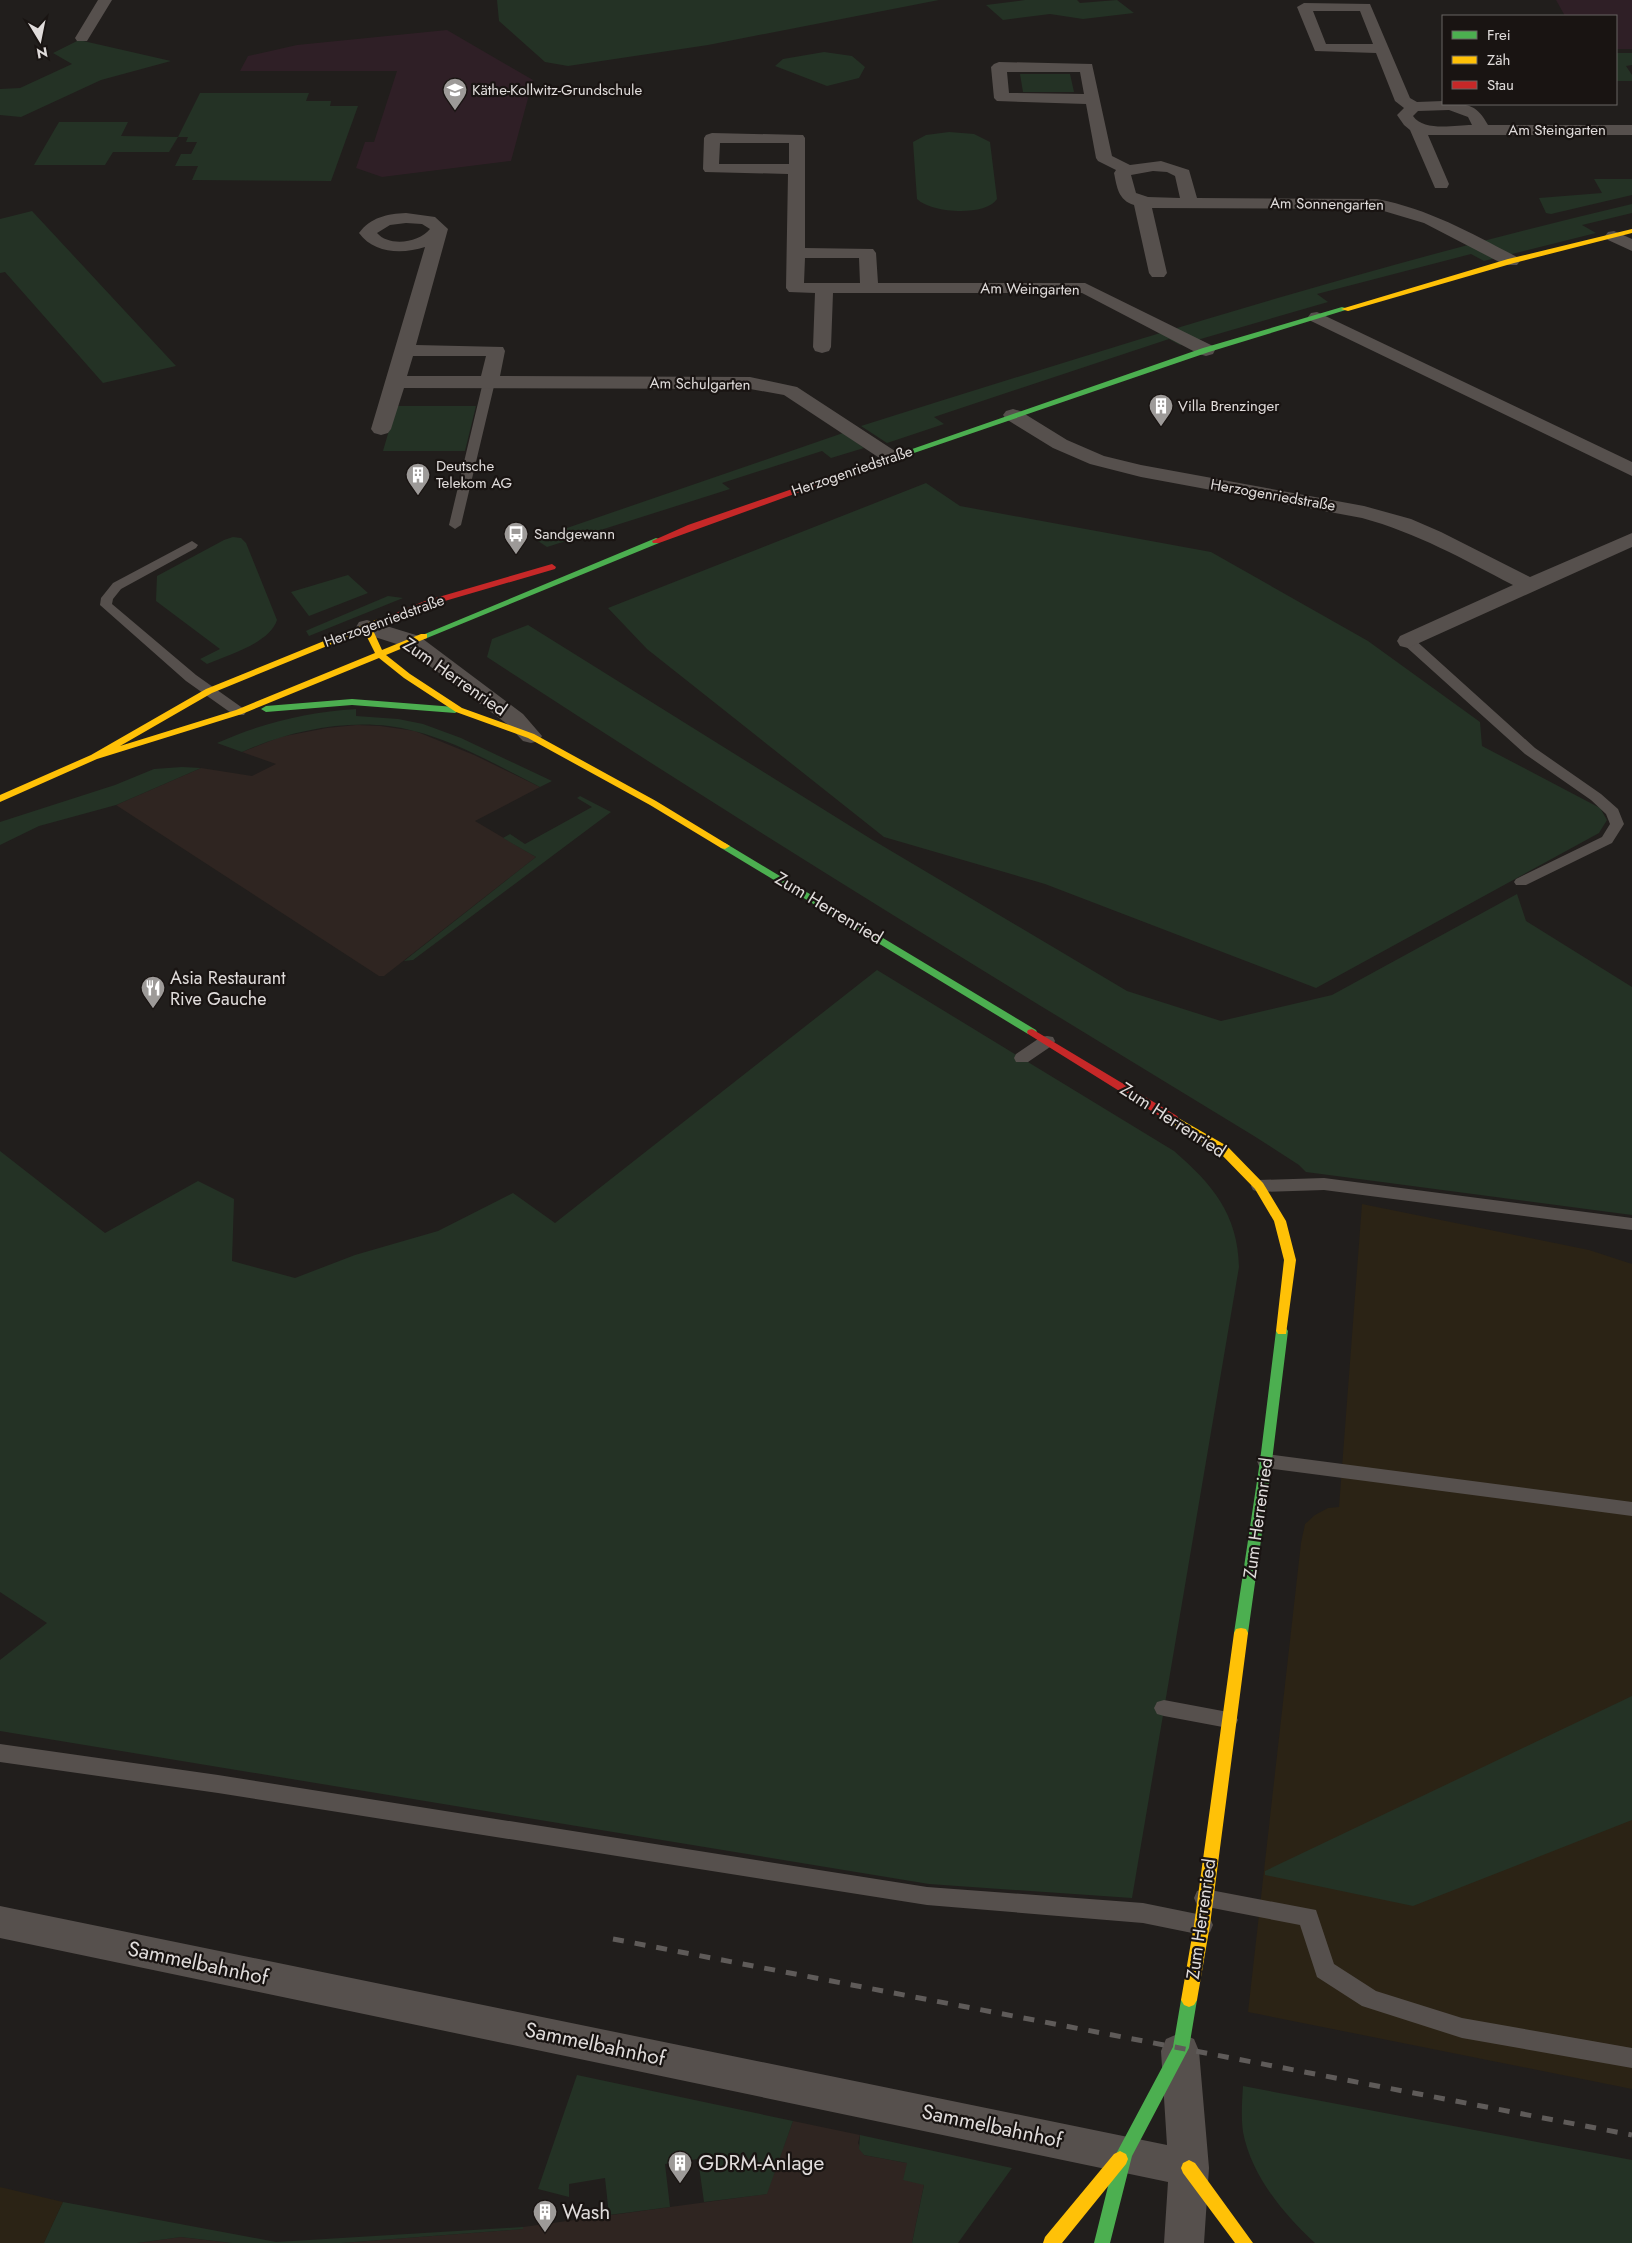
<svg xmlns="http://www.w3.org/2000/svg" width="1632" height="2243" font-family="Jost,sans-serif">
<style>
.built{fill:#2f2521}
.industrial{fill:#2b2315}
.education{fill:#2f1f26}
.green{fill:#243225}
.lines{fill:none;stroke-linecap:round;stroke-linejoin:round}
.lane{fill:#56504d;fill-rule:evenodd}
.street{fill:#56504d;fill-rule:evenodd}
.fast{fill:#4caf50;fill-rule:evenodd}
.slow{fill:#ffc107;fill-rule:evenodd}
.jam{fill:#c62828;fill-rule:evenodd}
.rail{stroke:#5f5b59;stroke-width:5;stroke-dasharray:11 11;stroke-linecap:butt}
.labels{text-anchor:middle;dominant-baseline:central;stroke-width:4.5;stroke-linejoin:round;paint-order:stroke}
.far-poi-label{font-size:15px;fill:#e0dcdb;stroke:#191412;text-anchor:start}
.far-street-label{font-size:15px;fill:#e0dcdb;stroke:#191412}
.street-label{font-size:18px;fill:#e0dcdb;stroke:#191412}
.poi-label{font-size:18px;fill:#e0dcdb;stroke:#191412;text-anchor:start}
.near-street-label{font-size:21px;fill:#e0dcdb;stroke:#191412}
.near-poi-label{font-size:21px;fill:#e0dcdb;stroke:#191412;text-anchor:start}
</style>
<rect width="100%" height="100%" fill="#211e1c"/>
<path class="built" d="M 357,725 L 380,726 L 415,731 L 474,755 L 540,787 L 475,821 L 536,857 L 384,976 L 379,976 L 116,805 L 201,768 L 252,776 L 276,764 L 242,752 L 280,737 L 327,728 Z
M 793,2121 L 860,2135 L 858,2143 L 864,2155 L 907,2163 L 924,2185 L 912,2243 L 341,2243 L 522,2229 L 523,2227 L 567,2221 L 766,2194 Z
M 181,2237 L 232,2243 L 137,2243 Z"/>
<path class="industrial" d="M 1362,1204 L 1589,1250 L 1632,1264 L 1632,2089 L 1248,2012 L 1301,1543 L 1305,1524 L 1315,1515 L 1328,1508 L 1339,1507 Z
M 0,2187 L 63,2202 L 44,2243 L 0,2243 Z"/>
<path class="education" d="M 1556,0 L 1632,0 L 1632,49 L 1616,49 L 1616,16 L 1565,16 Z
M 447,30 L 533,80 L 511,161 L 382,177 L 356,168 L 365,142 L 374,142 L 397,71 L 240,71 L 248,56 L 297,45 Z"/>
<path class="green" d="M 497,0 L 939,0 L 708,45 L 568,66 L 545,62 L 499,21 Z
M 1025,0 L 1077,0 L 1080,3 L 1117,0 L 1134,13 L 1083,19 L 1050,14 L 1003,20 L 986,5 Z
M 79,40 L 171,61 L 101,80 L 21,117 L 0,115 L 0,89 L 20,88 L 72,64 L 53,53 Z
M 824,52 L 852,56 L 865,67 L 859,78 L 827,86 L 775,66 L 783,59 Z
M 1616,53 L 1632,53 L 1632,65 L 1626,66 L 1632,75 L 1632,81 L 1616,81 Z
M 1020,74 L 1070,74 L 1074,92 L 1023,92 Z
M 200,93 L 309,93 L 306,101 L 331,101 L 330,106 L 358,106 L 331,181 L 192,180 L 198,166 L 175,166 L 181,154 L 191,154 L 197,142 L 186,142 L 188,137 L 178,137 L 169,152 L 113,152 L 105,165 L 34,165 L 59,122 L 128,122 L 121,136 L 178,137 Z
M 949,132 L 974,134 L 990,142 L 997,199 C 985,217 931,213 917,199 L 913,142 L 926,135 Z
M 1594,179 L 1632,179 L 1632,195 L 1551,214 L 1546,213 L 1539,198 L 1602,193 Z
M 1632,204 L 1632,213 L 1582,225 L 1596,233 L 1484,261 L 1471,254 L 1317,294 L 1328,302 L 1180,345 L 1169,339 L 934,417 L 944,424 L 887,443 L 861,426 C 1116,346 1371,265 1632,204 Z
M 32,211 L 176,366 L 103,383 L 5,272 L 0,273 L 0,219 Z
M 396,406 L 476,406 L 465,451 L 383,451 Z
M 843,433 L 864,448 L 831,458 L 822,451 L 722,483 L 730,489 L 547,547 L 535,539 Z
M 926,483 L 960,506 L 1211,552 L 1368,641 L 1480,722 L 1482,746 L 1600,808 L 1607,820 L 1599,833 L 1316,988 L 1045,884 L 884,837 L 647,649 L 608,608 Z
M 233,537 L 241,538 L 246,543 L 277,620 C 270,643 228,655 207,664 L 200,659 L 220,649 L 156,601 L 157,576 L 224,540 Z
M 348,575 L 368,593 L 309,616 L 291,592 Z
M 388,596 L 403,598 L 309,636 L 306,631 L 310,629 Z
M 528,625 L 871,839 L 1127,991 L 1221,1021 L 1332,995 L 1517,894 L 1526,921 L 1632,987 L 1632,1215 L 1306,1172 L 1299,1165 L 1254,1136 C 996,979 739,822 487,657 L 492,639 Z
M 356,709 L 356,716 L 398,719 L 423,724 L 461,738 L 552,781 L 540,787 C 500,767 458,742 414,731 C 359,716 293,729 242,752 L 217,743 C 262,723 307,712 356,709 Z
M 182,767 L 201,768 L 116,805 L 39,826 L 0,845 L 0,822 L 115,785 L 154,769 Z
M 580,796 L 611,812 L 413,960 L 404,961 L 536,857 L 503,838 L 510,834 L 525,844 L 592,807 L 577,798 Z
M 877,970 L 1174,1151 C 1212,1184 1238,1214 1239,1267 L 1132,1898 L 929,1884 L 0,1731 L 0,1660 L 47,1623 L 0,1592 L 0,1151 L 105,1233 L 198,1181 L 234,1199 L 232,1261 L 295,1278 L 355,1255 L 438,1231 L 513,1193 L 555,1223 Z
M 1632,1696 L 1632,1820 L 1413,1906 L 1265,1875 L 1265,1871 Z
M 577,2075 L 793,2121 L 767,2194 L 704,2202 L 698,2159 L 665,2164 L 670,2207 L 609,2215 L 605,2178 L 569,2184 L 569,2197 L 538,2189 Z
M 1243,2086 L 1632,2160 L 1632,2243 L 1315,2243 C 1284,2215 1251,2175 1243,2132 C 1241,2117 1242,2101 1243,2086 Z
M 860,2135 L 1012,2168 L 958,2243 L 912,2243 L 924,2185 L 903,2180 L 907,2163 L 864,2155 L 859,2149 Z
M 63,2202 L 276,2242 L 523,2227 L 523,2229 L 341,2243 L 232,2243 L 181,2237 L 137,2243 L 44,2243 Z"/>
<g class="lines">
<path class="lane" d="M 489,379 L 495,382 L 461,525 L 455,529 L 449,525 L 483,382 Z
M 192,541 L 198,545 L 196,548 L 121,589 L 113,599 L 112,604 L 196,675 L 244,709 L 246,712 L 244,715 L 234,715 L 186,681 L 100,605 L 101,598 L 113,583 Z
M 1408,637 L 1413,638 L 1535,748 L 1601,794 L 1618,809 L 1624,824 L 1612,843 L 1526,885 L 1516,885 L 1514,882 L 1516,879 L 1602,837 L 1610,824 L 1606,814 L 1591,800 L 1525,754 L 1403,644 L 1402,641 L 1403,638 Z
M 1047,1036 L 1053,1037 L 1055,1041 L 1053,1045 L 1028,1062 L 1016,1062 L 1014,1058 L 1016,1054 L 1041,1037 Z
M 1324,1178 L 1632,1218 L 1632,1230 L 1324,1190 L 1259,1192 L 1253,1190 L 1251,1186 L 1253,1182 L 1259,1180 Z
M 1266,1454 L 1632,1502 L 1632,1516 L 1266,1468 L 1259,1466 L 1257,1461 L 1259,1456 Z
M 1164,1700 L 1228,1712 L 1235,1714 L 1238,1720 L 1235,1726 L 1228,1728 L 1164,1716 L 1157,1714 L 1154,1708 L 1157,1702 Z
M 0,1744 L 218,1775 L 927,1887 L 1143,1903 L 1202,1915 L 1210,1918 L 1213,1925 L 1210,1932 L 1202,1935 L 1143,1923 L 927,1905 L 218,1793 L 0,1762 Z
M 1205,1889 L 1316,1910 L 1334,1964 L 1376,1991 L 1462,2018 L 1632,2048 L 1632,2068 L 1462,2038 L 1362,2006 L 1317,1977 L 1300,1925 L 1197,1905 L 1194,1898 L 1197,1891 Z"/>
<path class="street" d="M 98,0 L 112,0 L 87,41 L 77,41 L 75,38 Z
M 1304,3 L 1370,4 L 1410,98 L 1417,102 L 1443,101 L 1443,104 C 1467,104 1476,103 1488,125 L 1632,125 L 1632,135 L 1428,135 L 1449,184 L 1447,188 L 1435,188 L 1410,130 L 1404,125 L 1397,115 L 1404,108 L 1395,101 L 1376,53 L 1315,51 L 1297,7 ZM 1313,11 L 1360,11 L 1373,44 L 1326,44 ZM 1449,110 L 1468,117 L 1472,125 C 1455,125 1424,132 1413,116 L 1418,111 Z
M 999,62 L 1092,64 L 1112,156 L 1130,165 L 1161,161 L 1189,170 L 1197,198 L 1377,199 C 1429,209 1471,233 1517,257 L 1520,261 L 1517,265 L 1505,265 L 1424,223 L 1377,209 L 1152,208 L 1167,273 L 1164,277 L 1152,277 L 1149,273 L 1134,205 C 1118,200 1117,187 1114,173 L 1116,170 L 1098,161 L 1096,158 L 1086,104 L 997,101 L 994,98 L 991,67 L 994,64 ZM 1007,72 L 1080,72 L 1084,94 L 1009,93 ZM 1153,171 L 1167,172 L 1175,176 L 1180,198 L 1148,197 L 1136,193 L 1131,175 Z
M 712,133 L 803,135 L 805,138 L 805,248 L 873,249 L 876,253 L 878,283 L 1085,283 L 1213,346 L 1215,350 L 1213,354 L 1206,356 L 1199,354 L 1082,293 L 833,293 L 831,347 L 829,351 L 822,353 L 815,351 L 813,347 L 815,293 L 789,292 L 786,288 L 788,174 L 705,172 L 703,169 L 704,138 L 706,135 ZM 720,143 L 789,143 L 789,164 L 719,164 ZM 805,258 L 859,258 L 860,283 L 804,283 Z
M 406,213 L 435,217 L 448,229 L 416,345 L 503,347 L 505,351 L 500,376 L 750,377 L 797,387 L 898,453 L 901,457 L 898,461 L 891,463 L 884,461 L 784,395 L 750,389 L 404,388 L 391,429 L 388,433 L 381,435 L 374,433 L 371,429 L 425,247 C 403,254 374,254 359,233 C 371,217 387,214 406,213 ZM 406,223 L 422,224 L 430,229 C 419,243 389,247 377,233 L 390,225 ZM 413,356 L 486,356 L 481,376 L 407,376 Z
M 1614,231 L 1632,239 L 1632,251 L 1608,240 L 1605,236 L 1608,232 Z
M 1317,312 L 1632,462 L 1632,476 L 1311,321 L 1308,317 L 1311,313 Z
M 1013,409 L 1020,411 L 1067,440 L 1104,456 L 1141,465 L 1364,506 L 1411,519 L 1441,532 L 1530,577 L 1632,533 L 1632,547 L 1408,648 L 1400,646 L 1397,641 L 1400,636 L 1513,585 C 1463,559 1417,533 1362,518 L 1141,477 L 1090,464 L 1053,448 L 1006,419 L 1003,415 L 1006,411 Z
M 367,620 L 419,636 L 523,714 L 542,736 L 539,741 L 531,743 L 523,741 L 507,724 L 403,646 L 359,632 L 356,627 L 359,622 Z
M 0,1906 L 1167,2145 L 1161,2051 L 1166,2039 L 1180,2033 L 1194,2039 L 1199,2051 L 1209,2168 L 1204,2243 L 1164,2243 L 1168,2182 L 0,1938 Z"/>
<path class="fast" d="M 1342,307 L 1349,309 L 1209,352 L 876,466 L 869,464 L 1203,348 Z
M 656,538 L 659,539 L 659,543 L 427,638 L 424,639 L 420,636 Z
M 352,699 L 455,707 L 460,710 L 455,713 L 352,705 L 266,712 L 261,709 L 266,706 Z
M 725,843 L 1036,1030 L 1037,1032 L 1036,1034 L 1028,1034 L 721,848 L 720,846 Z
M 1282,1327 L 1286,1328 L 1288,1331 L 1272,1461 L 1248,1633 L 1246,1637 L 1241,1638 L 1236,1637 L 1234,1633 L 1260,1461 L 1276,1331 L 1278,1328 Z
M 1189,1993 L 1194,1995 L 1197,2000 L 1189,2048 L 1132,2156 L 1110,2243 L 1094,2243 L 1116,2154 L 1173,2047 L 1181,2000 L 1184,1995 Z"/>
<path class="slow" d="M 1632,229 L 1632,233 L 1514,263 L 1348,311 L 1341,309 L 1508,259 Z
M 378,619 L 381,620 L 381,624 L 372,628 L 382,650 L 421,634 L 427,634 L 427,638 L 386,655 L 410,674 L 462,708 L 534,734 L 656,801 L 730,846 L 725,849 L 721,848 L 650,805 L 528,738 L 456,712 L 404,678 L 379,658 L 242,714 L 97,759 L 0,802 L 0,795 L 91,755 L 206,689 ZM 364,631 L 375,653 L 236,710 L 120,746 L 212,693 Z
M 1173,1115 L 1227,1146 L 1263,1183 L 1286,1221 L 1296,1260 L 1286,1334 L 1278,1334 L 1276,1331 L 1284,1260 L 1274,1221 L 1255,1189 L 1219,1152 L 1169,1122 L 1167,1119 L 1169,1116 Z
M 1241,1628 L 1246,1629 L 1248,1633 L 1210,1925 L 1197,2000 L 1194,2005 L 1189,2007 L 1184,2005 L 1181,2000 L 1194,1925 L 1234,1633 L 1236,1629 Z
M 1120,2151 L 1126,2154 L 1128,2159 L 1126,2164 L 1062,2243 L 1043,2243 L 1045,2237 L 1114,2154 Z
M 1189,2160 L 1195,2163 L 1253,2243 L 1235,2243 L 1183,2173 L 1181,2168 L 1183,2163 Z"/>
<path class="jam" d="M 870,462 L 877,464 L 659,543 L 653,543 L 652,541 L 688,525 Z
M 552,564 L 556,567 L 555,569 L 431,605 L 381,624 L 375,624 L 374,622 L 425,601 Z
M 1032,1029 L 1177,1116 L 1179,1119 L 1177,1122 L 1169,1122 L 1028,1034 L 1027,1032 L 1028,1030 Z"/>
<path class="rail" d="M 613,1939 L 1632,2135"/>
</g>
<defs>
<symbol id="school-pin" viewBox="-11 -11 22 30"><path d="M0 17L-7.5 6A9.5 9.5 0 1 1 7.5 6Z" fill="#9d9a98" stroke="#191412"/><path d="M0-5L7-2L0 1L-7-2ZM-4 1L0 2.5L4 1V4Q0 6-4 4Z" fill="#fff"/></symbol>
<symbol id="building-pin" viewBox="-11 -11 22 30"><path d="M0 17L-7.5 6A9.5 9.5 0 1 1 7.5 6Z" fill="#9d9a98" stroke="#191412"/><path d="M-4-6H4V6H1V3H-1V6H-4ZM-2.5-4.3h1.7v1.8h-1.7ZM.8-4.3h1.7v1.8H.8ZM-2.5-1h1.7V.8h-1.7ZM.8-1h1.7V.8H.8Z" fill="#fff"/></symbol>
<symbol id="bus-pin" viewBox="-11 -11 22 30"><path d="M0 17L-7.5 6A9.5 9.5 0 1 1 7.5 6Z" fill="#9d9a98" stroke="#191412"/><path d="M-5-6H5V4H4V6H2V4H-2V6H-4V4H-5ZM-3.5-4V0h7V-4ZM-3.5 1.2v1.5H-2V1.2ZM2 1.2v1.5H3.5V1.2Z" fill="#fff"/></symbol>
<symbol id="restaurant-pin" viewBox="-11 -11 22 30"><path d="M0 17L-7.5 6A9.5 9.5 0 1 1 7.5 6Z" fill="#9d9a98" stroke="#191412"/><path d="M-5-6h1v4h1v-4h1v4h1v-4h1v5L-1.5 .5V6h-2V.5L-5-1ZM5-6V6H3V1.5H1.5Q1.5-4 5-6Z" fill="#fff"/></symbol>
</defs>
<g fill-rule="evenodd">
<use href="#school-pin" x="441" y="76" width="28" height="38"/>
<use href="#building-pin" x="1147" y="392" width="28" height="38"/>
<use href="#building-pin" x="404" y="461" width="28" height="38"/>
<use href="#bus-pin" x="502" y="520" width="28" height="38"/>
<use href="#restaurant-pin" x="139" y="974" width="28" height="38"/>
<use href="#building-pin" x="666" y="2149" width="28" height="38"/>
<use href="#building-pin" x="531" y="2198" width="28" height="38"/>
</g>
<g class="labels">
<g class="far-poi-label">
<text x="472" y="90">Käthe-Kollwitz-Grundschule</text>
<text x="1178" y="406">Villa Brenzinger</text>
<text x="436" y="466">Deutsche<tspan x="436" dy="17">Telekom AG</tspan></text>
<text x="534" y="534">Sandgewann</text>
</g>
<g class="far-street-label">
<text x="1557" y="130">Am Steingarten</text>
<text transform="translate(1327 204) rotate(1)">Am Sonnengarten</text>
<text transform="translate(1030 289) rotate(1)">Am Weingarten</text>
<text transform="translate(700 384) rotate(1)">Am Schulgarten</text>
<text transform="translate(852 471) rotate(-19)">Herzogenriedstraße</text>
<text transform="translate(1273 495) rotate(10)">Herzogenriedstraße</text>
<text transform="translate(384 621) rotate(-20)">Herzogenriedstraße</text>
</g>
<g class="street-label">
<text transform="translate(455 677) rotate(35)">Zum Herrenried</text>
<text transform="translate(829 908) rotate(31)">Zum Herrenried</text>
<text transform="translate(1173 1120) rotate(33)">Zum Herrenried</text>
<text transform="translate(1258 1518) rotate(-82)">Zum Herrenried</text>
<text transform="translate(1201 1919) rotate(-82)">Zum Herrenried</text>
</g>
<g class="poi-label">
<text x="170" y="978">Asia Restaurant<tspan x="170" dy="21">Rive Gauche</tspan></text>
</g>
<g class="near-street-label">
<text transform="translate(198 1963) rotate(12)">Sammelbahnhof</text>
<text transform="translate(595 2044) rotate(12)">Sammelbahnhof</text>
<text transform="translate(992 2126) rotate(12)">Sammelbahnhof</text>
</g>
<g class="near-poi-label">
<text x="698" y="2163">GDRM-Anlage</text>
<text x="562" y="2212">Wash</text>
</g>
</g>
<rect x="1442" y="15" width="175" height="90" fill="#191412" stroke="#696462"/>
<rect x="1452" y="31" width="25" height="8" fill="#4caf50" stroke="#696462"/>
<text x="1487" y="40" font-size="15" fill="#e0dcdb">Frei</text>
<rect x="1452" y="56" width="25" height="8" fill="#ffc107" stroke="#696462"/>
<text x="1487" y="65" font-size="15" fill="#e0dcdb">Zäh</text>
<rect x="1452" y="81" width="25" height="8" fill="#c62828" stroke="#696462"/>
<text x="1487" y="90" font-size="15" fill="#e0dcdb">Stau</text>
<g transform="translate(40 40) rotate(170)" stroke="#191412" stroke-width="4" paint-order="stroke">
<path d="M0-4L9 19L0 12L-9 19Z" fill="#e0dcdb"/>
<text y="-8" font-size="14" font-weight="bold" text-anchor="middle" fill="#e0dcdb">N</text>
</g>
</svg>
